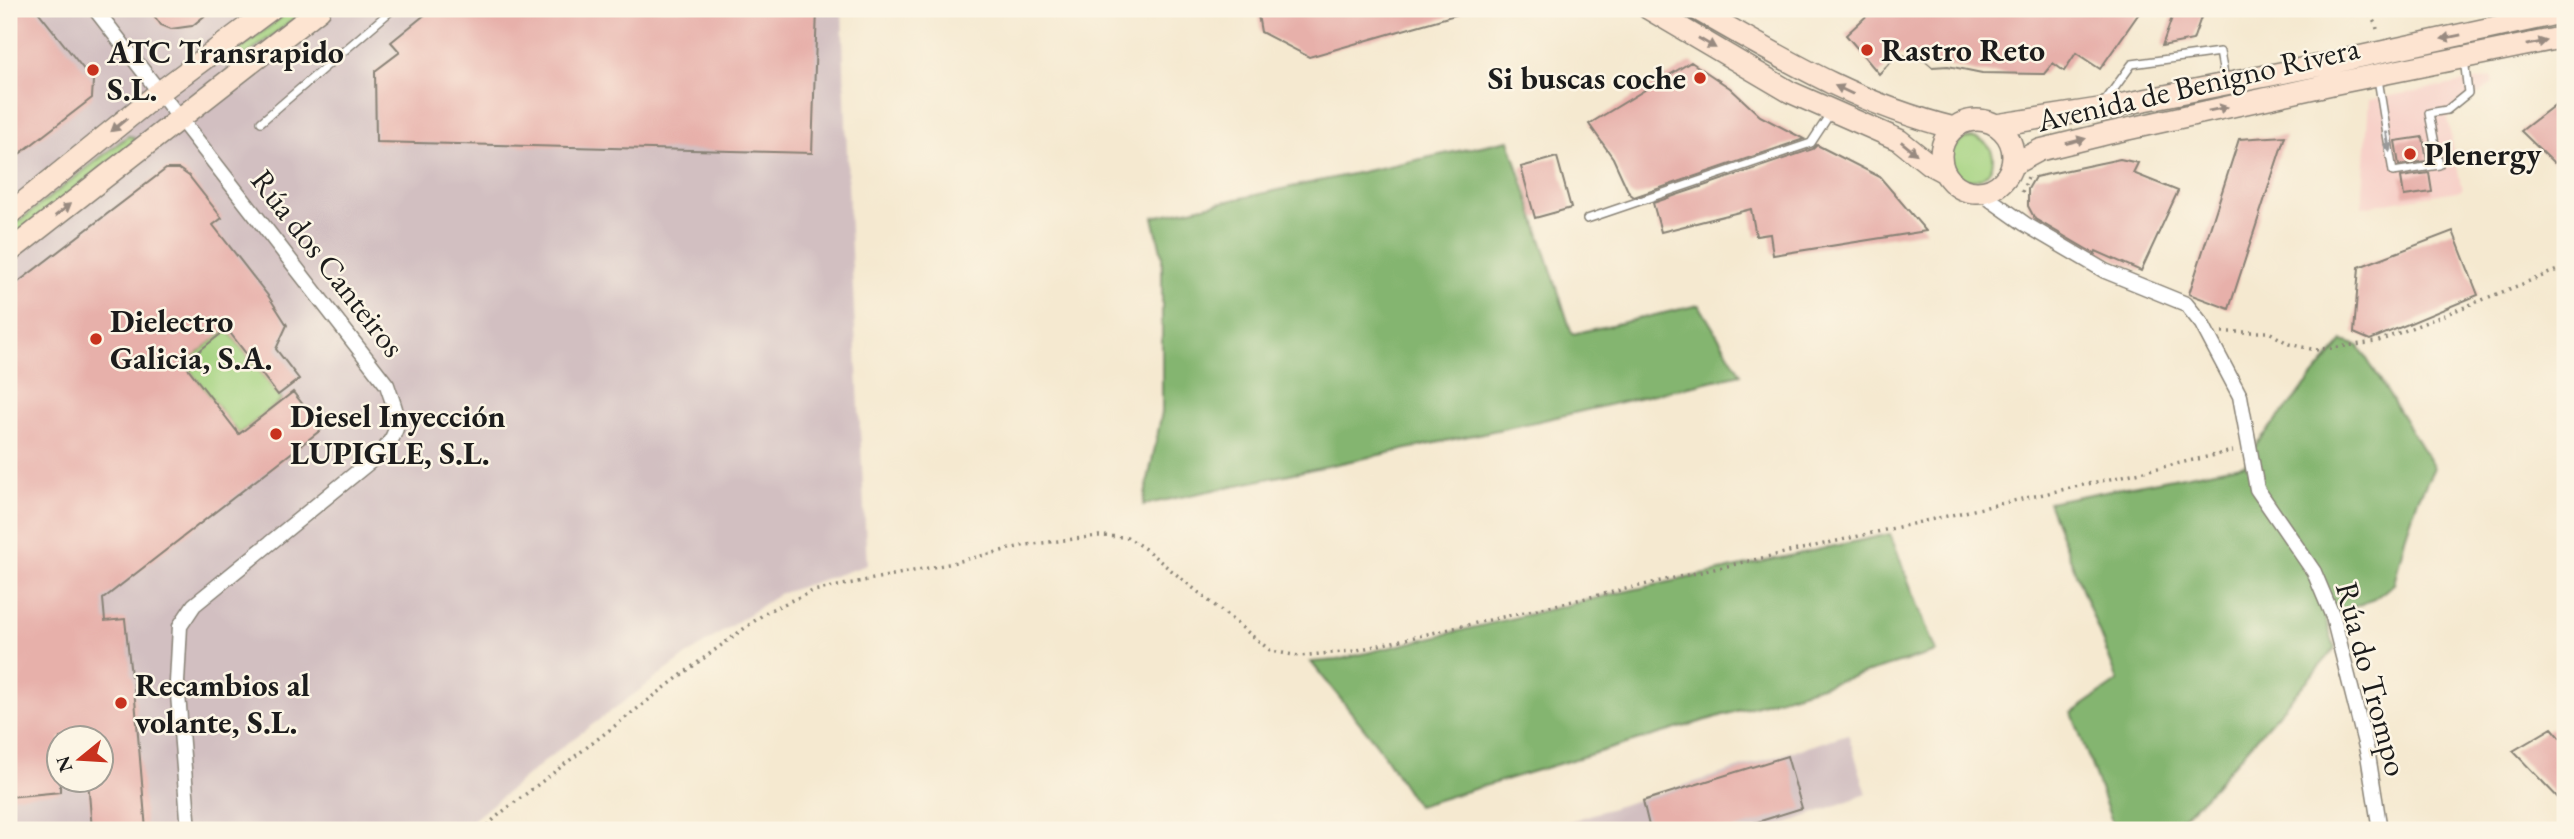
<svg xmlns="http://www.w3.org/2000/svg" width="2574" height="839" font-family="'EB Garamond',serif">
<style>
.built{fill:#f7d1c9}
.industrial{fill:#d2bfc1;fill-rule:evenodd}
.green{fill:#a5d381;stroke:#60784e;stroke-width:2}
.forest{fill:#84b56f;stroke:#506846;stroke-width:2}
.building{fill:#e7b0aa}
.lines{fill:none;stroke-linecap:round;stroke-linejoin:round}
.lane-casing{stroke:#888276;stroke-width:10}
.street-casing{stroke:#888276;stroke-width:17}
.secondary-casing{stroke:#888276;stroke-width:24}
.path{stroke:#888276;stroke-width:3.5;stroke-dasharray:2 5;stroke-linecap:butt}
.lane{stroke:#fff;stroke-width:7}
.street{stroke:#fff;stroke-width:14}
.secondary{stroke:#fde4d1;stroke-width:21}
.oneway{fill:#988a80}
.oneway2{fill:#999}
.poi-dot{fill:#c8321e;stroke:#fcf5e5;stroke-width:2.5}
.labels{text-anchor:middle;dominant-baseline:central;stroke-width:5;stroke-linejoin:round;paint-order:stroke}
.poi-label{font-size:32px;font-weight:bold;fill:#1c1c1c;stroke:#fcf5e5;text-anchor:start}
.street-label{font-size:32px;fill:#1c1c1c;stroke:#fcf5e5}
</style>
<rect width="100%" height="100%" fill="#fcf5e5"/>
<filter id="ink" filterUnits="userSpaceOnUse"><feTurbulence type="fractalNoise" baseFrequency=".0143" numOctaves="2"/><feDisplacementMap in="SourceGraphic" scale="14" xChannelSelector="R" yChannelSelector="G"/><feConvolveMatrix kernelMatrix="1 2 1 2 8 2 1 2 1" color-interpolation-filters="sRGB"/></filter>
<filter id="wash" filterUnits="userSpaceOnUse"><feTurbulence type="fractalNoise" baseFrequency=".00686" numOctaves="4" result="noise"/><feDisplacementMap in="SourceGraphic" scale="28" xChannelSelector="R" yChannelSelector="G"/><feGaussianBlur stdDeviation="1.57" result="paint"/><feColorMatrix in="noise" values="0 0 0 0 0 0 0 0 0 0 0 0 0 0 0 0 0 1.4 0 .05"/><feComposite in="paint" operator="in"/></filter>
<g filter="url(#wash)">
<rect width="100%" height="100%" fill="#f5e9d0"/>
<path class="built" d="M 2492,77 L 2493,83 L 2447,118 L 2462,190 L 2362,207 L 2369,100 Z"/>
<path class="industrial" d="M 9,9 L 842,9 L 849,211 L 867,565 L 779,594 L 686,656 L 562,747 L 461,830 L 9,830 ZM 60,738 L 102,738 L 102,780 L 60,780 Z
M 1848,734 L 1867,794 L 1768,830 L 1542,830 Z"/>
<path class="green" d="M 292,9 L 306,9 L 233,66 L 228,59 Z
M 128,136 L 134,137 L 134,142 L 9,240 L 9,229 Z
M1951 159a21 21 0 1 1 42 0a21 21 0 1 1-42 0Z
M 227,329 L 282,400 L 239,434 L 184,363 Z"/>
<path class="forest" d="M 1509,140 L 1572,334 L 1699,305 L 1741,374 L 1535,422 L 1143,505 L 1162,412 L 1162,255 L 1153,217 Z
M 2343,341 L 2359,346 L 2434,468 L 2418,499 L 2405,538 L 2394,584 L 2374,599 L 2325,618 L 2335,649 L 2207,794 L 2169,830 L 2115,830 L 2072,713 L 2118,681 L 2048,502 L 2246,464 L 2253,448 Z
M 1890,534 L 1936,652 L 1417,806 L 1376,743 L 1311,662 L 1337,660 L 1618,593 Z"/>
<g id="blocks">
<path class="building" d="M 9,9 L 36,9 L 93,81 L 92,98 L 9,162 Z
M 149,9 L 213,9 L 192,26 L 171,29 L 161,25 Z
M 432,9 L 817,9 L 812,153 L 376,142 L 375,71 L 400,52 L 391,42 Z
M 1257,9 L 1461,9 L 1462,13 L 1309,57 L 1261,32 Z
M 1874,9 L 2142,9 L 2100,69 L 2076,53 L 2064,71 L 2053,63 L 2044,74 L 1982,73 L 1948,66 L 1932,67 L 1925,61 L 1898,54 L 1879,74 L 1846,35 Z
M 2175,9 L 2204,9 L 2193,40 L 2162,46 Z
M 1691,62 L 1730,88 L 1760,116 L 1804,139 L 1634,197 L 1629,193 L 1613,158 L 1589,124 Z
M 2565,97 L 2565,155 L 2554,163 L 2521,131 Z
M 2285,136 L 2229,309 L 2189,294 L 2239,139 Z
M 2423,137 L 2427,161 L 2399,165 L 2395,141 Z
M 1817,145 L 1880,177 L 1926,231 L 1773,255 L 1770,234 L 1756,236 L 1751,209 L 1661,232 L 1653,203 L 1813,149 Z
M 1557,157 L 1571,208 L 1535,218 L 1521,167 Z
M 2120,159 L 2138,163 L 2133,173 L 2178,191 L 2141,271 L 2096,251 L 2095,254 L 2035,219 L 2028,206 L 2028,189 L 2035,177 Z
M 166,169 L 179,169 L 189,176 L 222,218 L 213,225 L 269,297 L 287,325 L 276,349 L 299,379 L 278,395 L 227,329 L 184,363 L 239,434 L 293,392 L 322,429 L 103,599 L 105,621 L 125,619 L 131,676 L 133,676 L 146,830 L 92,830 L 88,780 L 102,780 L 102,738 L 60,738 L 60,792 L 9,797 L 9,289 Z
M 2429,173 L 2432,192 L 2404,196 L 2401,177 Z
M 2453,231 L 2478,295 L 2370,340 L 2354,333 L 2359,267 Z
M 2552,728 L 2565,743 L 2565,805 L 2513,751 Z
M 1787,756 L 1802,808 L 1732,830 L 1650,830 L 1643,801 Z"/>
</g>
</g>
<g filter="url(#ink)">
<use href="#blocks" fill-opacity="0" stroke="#888276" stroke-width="2"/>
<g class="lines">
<defs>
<path id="lane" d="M 2378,79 L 2393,172 L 2439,165 L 2429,113 L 2447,110 L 2468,93 L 2464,58
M 2103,104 L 2132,64 L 2220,52 L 2225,80
M 261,122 L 393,9
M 1587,219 L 1811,143 L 1830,114"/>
<path id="street" d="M 95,9 L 387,385 C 397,416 405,424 383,451 L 194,605 L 180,626 L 177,682 L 189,830
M 1987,191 L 1991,200 L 2025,224 L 2105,271 L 2186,304 L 2202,324 L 2240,396 L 2257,489 L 2314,572 L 2333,617 L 2368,755 L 2380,830"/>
<path id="secondary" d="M 1649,9 L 1790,92 L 1899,140 L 1929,164 L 1944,172
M 1696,9 C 1782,58 1857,104 1954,128
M1941 156a36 36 0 1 1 72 0a36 36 0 1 1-72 0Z
M 1996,125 L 2099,109 L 2326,64 L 2565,12
M 2012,165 L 2040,150 L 2105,134 L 2332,84 L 2565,37
M 9,214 L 161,91 L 271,9
M 9,252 L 320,9"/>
</defs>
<use href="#lane" class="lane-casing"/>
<use href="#street" class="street-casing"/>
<use href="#secondary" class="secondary-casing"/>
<path class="path" d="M 2366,9 L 2376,25 L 2378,33
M 2022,192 L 2028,177
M 2222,332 L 2269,332 L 2289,344 L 2316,350 L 2376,342 L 2565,267
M 482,830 L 501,813 L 693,666 L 768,611 L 813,591 L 948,564 L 1026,545 L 1098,536 L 1127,537 L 1145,549 L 1271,651 L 1299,656 L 1353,651 L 2233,451"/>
<use href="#lane" class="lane"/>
<use href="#street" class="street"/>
<use href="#secondary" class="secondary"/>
</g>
<defs><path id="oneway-solid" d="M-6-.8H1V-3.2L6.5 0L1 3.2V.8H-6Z" transform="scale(1.75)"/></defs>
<g class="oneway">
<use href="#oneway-solid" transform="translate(2451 37) rotate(168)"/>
<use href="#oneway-solid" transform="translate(1707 43) rotate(30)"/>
<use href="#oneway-solid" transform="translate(2537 43) rotate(-11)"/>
<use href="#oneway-solid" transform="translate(1844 90) rotate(-155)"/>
<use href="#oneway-solid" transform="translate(2218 109) rotate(-12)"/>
<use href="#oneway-solid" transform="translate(119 125) rotate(141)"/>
<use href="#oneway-solid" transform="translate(2076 141) rotate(-14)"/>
<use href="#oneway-solid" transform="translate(1909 148) rotate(39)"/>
<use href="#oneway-solid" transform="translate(63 210) rotate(-38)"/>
</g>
<use class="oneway2" href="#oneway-solid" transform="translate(2388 142) rotate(81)"/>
</g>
<g class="poi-dot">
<circle cx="1867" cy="50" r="7"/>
<circle cx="93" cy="70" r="7"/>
<circle cx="1700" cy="78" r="7"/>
<circle cx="2410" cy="154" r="7"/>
<circle cx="96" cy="339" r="7"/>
<circle cx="276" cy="434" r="7"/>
<circle cx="121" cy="703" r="7"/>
</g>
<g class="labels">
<g class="poi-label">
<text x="1881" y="50">Rastro Reto</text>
<text x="107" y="52">ATC Transrapido<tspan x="107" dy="37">S.L.</tspan></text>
<text x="1686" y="78" text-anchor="end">Si buscas coche</text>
<text x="2424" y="154">Plenergy</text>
<text x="110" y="321">Dielectro<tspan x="110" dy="37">Galicia, S.A.</tspan></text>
<text x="290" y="416">Diesel Inyección<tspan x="290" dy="37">LUPIGLE, S.L.</tspan></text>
<text x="135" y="685">Recambios al<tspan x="135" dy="37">volante, S.L.</tspan></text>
</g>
<g class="street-label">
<text transform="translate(2198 84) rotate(-13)">Avenida de Benigno Rivera</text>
<text transform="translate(328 263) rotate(52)">Rúa dos Canteiros</text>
<text transform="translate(2372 679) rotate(75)">Rúa do Trompo</text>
</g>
</g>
<rect width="2574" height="839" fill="none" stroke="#fcf5e5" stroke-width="35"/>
<g transform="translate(80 759) rotate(252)"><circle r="33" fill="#fcf5e5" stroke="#a29e95" stroke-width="2"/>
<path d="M0-5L12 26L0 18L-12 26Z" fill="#c8321e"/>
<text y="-10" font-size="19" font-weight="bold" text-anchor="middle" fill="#1c1c1c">N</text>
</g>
</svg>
